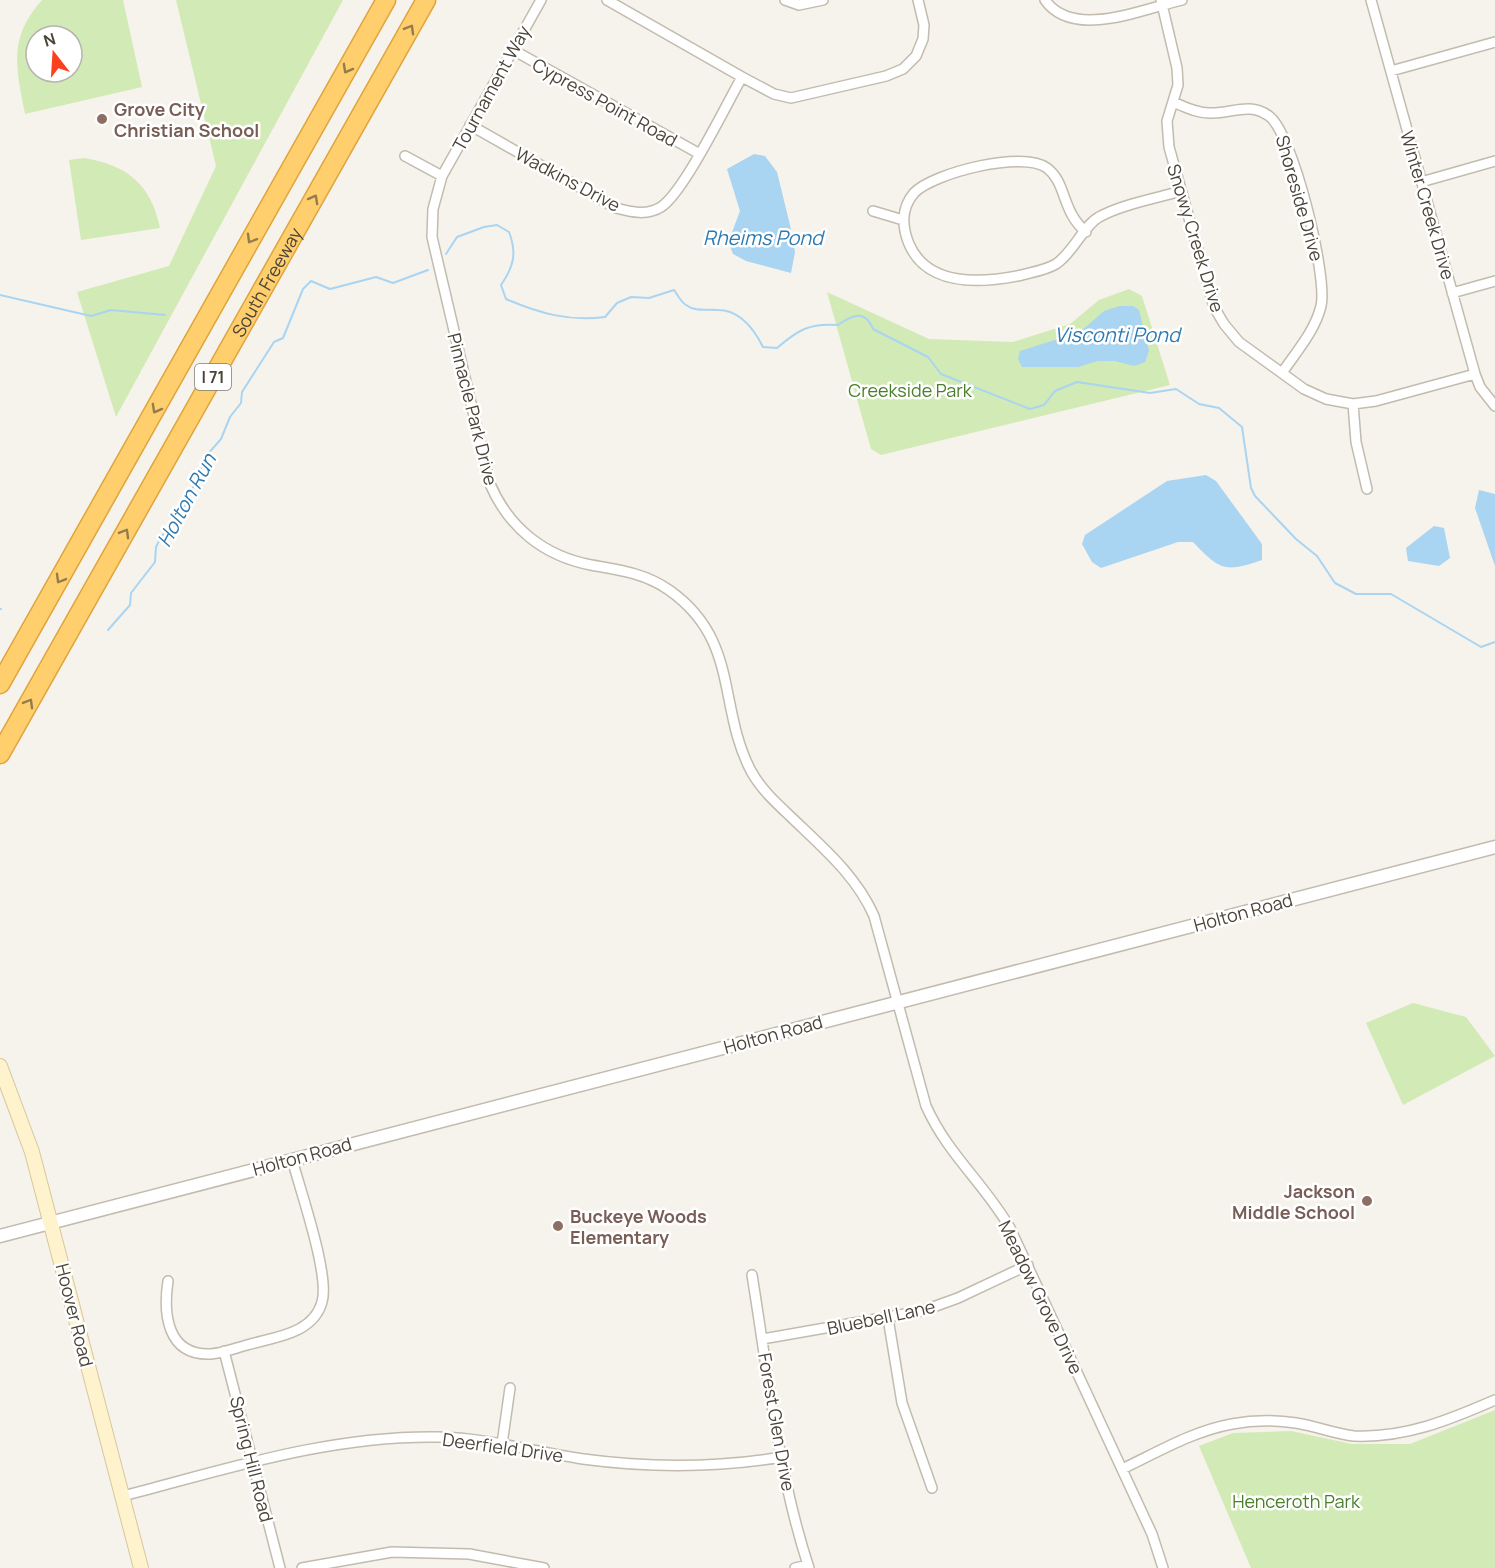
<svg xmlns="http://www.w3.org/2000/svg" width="1495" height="1568" font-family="Manrope,sans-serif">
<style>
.green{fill:#d2eab5;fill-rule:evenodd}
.water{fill:#a9d4f2}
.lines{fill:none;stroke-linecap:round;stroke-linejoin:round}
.stream{stroke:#a9d4f2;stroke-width:2}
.minor-casing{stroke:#c2bbae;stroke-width:12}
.tertiary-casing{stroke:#c2bbae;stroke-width:15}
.secondary-casing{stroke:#d6c79b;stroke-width:16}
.motorway-casing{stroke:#e0a43c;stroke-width:21}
.minor{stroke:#fff;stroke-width:9}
.tertiary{stroke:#fff;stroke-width:12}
.secondary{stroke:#fff3cd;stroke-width:14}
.motorway{stroke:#ffcf6e;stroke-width:18}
.oneway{stroke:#937c4e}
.education-dot{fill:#8d6e63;stroke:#fff;stroke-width:2}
.labels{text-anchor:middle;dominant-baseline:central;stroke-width:5;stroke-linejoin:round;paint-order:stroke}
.shield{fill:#fff;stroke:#817c74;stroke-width:1.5}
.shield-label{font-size:16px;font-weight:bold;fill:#4b4439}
.street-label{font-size:18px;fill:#4b4439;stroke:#fff}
.education-label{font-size:18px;font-weight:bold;fill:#785e54;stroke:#fff;text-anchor:start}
.park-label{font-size:18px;fill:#4a7f2a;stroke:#fff}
.water-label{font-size:20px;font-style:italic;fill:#2e7ab2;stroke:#fff}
</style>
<rect width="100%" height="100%" fill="#f6f3ec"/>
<path class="green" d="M 42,0 L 123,0 L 142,87 L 25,114 C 16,68 8,38 42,0 ZM 36,36 L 72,36 L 72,72 L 36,72 Z
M 176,0 L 343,0 L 116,417 L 77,292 L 169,266 L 216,166 Z
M 84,158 C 127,165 151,184 160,228 L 81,240 L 69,160 Z
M 1129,289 L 1142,296 L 1170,385 L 881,455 L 871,449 L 827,292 L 929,339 L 1013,342 L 1070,324 L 1099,300 Z
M 1413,1003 L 1466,1017 L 1495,1056 L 1403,1105 L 1366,1023 Z
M 1495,1410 L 1495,1568 L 1251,1568 L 1199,1446 L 1233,1433 L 1291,1431 L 1352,1444 L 1410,1444 Z"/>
<path class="water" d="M 754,154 L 765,156 L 777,172 L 790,225 L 795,252 L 791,273 L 746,261 L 733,254 L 730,246 L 731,235 L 740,211 L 727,169 Z
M 1120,306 L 1133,306 L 1139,310 L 1149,351 L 1145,362 L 1134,366 L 1115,361 L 1098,361 L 1078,367 L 1022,367 L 1018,359 L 1020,351 L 1080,332 L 1104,311 Z
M 1206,475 L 1216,481 L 1262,544 L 1262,560 C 1224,573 1220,570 1193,542 L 1178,542 L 1101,568 L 1092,562 L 1082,544 L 1085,535 L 1167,481 Z
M 1479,490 L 1495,494 L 1495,566 L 1475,508 Z
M 1434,526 L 1444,528 L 1450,558 L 1439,566 L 1408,561 L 1406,548 Z"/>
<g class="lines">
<path class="stream" d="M 446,254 L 457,237 L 484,227 L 497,225 L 509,232 C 517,253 514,266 501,285 L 506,299 C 539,313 569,322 605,317 L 617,303 L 631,297 L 649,298 L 674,290 C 677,294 681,302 686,305 C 695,312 707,309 718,310 C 740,310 754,329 763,347 L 777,348 C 798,330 809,323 838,325 C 852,315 865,309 873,329 L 928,357 L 941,374 L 1030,409 L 1044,405 L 1055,391 L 1077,382 L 1150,393 L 1176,389 L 1199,404 L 1219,408 L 1242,427 L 1251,488 L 1255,496 L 1296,539 L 1317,556 L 1335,583 L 1356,594 L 1391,594 L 1481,647 L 1495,642
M 0,295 L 91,316 L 111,310 L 165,315
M 0,609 L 1,609
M 108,630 L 130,605 L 131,593 L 155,562 L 156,547 L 161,537 L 182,513 L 207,455 L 221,439 L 230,417 L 241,403 L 242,392 L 274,342 L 283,338 L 303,289 L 311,281 L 330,289 L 376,277 L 393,283 L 428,270"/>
<defs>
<path id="minor" d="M 541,0 L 442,176 L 433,209 L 432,237 L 490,484 C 509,528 544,556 591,565 C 619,570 645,573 669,590 C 740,640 717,706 751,771 C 761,789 775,802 790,816 C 822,847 856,875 874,916 L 926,1106 C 948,1155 984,1183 1010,1228 L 1152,1534 L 1163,1568
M 607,0 L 742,77 L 774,94 L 791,98 L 886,76 L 903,69 L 916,56 L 923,39 L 924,25 L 918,0
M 785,0 L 799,5 L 823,0
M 1045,0 C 1073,40 1142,9 1182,0
M 1161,0 L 1177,68 L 1178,85 L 1167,121 L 1169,147 L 1214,307 L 1224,324 L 1239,342 L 1304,389 L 1326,399 L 1353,404 L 1376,401 L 1475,374
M 1371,0 L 1475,374 L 1480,387 L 1495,406
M 513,50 L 698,153
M 1391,71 L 1495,42
M 1173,102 C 1185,107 1199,114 1212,113 C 1233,113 1250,102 1269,116 C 1293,133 1328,277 1321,306 C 1315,331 1296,352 1282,373
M 470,125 L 616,208 C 631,212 647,216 661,207 C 684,192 726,105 742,77
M 405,156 L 442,176
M 1421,182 L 1495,161
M 873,211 L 903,220
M 1086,232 C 1061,211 1067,183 1047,168 C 1023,150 933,173 914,193 C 901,208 902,227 909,244 C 928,288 983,283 1022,275 C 1033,272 1046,270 1056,264 C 1074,252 1083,226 1099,217 C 1123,204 1154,199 1181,191
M 1452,293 L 1495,281
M 1353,404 L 1356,442 L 1367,489
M 752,1275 C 768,1373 778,1474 809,1568
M 168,1281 C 163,1314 167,1356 211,1354 C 223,1353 236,1348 247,1345 C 275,1337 313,1334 322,1302 C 330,1275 300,1190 292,1159
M 888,1318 L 902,1403 L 932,1488
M 762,1339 L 922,1311 L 958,1298 L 1028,1265
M 224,1351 L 280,1568
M 502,1444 L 510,1388
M 1122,1469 C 1158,1452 1193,1431 1232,1424 C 1253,1420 1276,1420 1296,1423 C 1316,1426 1335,1434 1354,1436 C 1406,1438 1449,1420 1495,1400
M 123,1496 C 227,1469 330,1435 439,1437 C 488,1438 534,1452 583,1459 C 650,1468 715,1468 782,1457
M 302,1568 L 392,1552 L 469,1554 L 544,1568
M 795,1568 L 808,1565"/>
<path id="tertiary" d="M 0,1236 L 1495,847"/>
<path id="secondary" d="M 0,1066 L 32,1152 L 141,1568"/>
<g id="motorway">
<path d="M 0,684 L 386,0"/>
<path id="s1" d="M 0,754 L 426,0"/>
</g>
</defs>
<use href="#minor" class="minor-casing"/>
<use href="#tertiary" class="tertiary-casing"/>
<use href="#secondary" class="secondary-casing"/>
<use href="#motorway" class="motorway-casing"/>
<use href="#minor" class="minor"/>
<use href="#tertiary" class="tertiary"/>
<use href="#secondary" class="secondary"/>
<use href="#motorway" class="motorway"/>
</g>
<defs><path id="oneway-chevron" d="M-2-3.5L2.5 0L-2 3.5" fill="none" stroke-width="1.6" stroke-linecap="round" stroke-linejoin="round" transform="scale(1.5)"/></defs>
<g class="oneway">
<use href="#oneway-chevron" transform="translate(410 29) rotate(-60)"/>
<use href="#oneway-chevron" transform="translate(347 69) rotate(119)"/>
<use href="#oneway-chevron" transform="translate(314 199) rotate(-61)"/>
<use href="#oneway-chevron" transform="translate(251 239) rotate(120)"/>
<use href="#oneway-chevron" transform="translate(156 409) rotate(119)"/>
<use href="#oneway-chevron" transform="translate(125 533) rotate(-60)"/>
<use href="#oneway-chevron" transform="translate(60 579) rotate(120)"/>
<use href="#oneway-chevron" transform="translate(29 703) rotate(-60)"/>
</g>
<g class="education-dot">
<circle cx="102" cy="119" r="6"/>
<circle cx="1367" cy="1201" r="6"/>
<circle cx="558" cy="1226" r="6"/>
</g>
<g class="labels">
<rect class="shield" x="195" y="364" width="36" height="26" rx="4.5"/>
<g class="shield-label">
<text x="213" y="377">I 71</text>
</g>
<g class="street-label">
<text transform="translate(491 88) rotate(-61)">Tournament Way</text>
<text transform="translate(605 102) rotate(29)">Cypress Point Road</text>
<text transform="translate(568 179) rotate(28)">Wadkins Drive</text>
<text transform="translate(1300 198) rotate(74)">Shoreside Drive</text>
<text transform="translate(1428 205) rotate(74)">Winter Creek Drive</text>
<text transform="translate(1196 238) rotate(73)">Snowy Creek Drive</text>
<text stroke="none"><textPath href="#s1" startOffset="542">South Freeway</textPath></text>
<text transform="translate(473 409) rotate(76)">Pinnacle Park Drive</text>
<text transform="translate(1243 912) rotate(-15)">Holton Road</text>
<text transform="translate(773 1034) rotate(-15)">Holton Road</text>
<text transform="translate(302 1156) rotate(-15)">Holton Road</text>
<text transform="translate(1041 1297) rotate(64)">Meadow Grove Drive</text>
<text transform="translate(75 1315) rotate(76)">Hoover Road</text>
<text transform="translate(881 1317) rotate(-12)">Bluebell Lane</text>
<text transform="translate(777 1422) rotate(80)">Forest Glen Drive</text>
<text transform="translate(503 1447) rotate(8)">Deerfield Drive</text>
<text transform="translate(252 1459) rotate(76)">Spring Hill Road</text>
</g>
<g class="education-label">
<text x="114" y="109">Grove City<tspan x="114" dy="21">Christian School</tspan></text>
<text x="1355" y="1191" text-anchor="end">Jackson<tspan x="1355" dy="21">Middle School</tspan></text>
<text x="570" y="1216">Buckeye Woods<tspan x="570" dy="21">Elementary</tspan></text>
</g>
<g class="park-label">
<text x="910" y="390">Creekside Park</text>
<text x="1296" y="1501">Henceroth Park</text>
</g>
<g class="water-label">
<text x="763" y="237">Rheims Pond</text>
<text x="1117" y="334">Visconti Pond</text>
<text transform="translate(186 500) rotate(-62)">Holton Run</text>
</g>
</g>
<g transform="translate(54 54) rotate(343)"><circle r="28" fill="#ffffff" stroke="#b7b4b0" stroke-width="1.5"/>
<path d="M0-4.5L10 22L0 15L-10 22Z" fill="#fc3f1d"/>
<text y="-9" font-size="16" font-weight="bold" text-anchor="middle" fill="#4b4439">N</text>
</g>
</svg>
